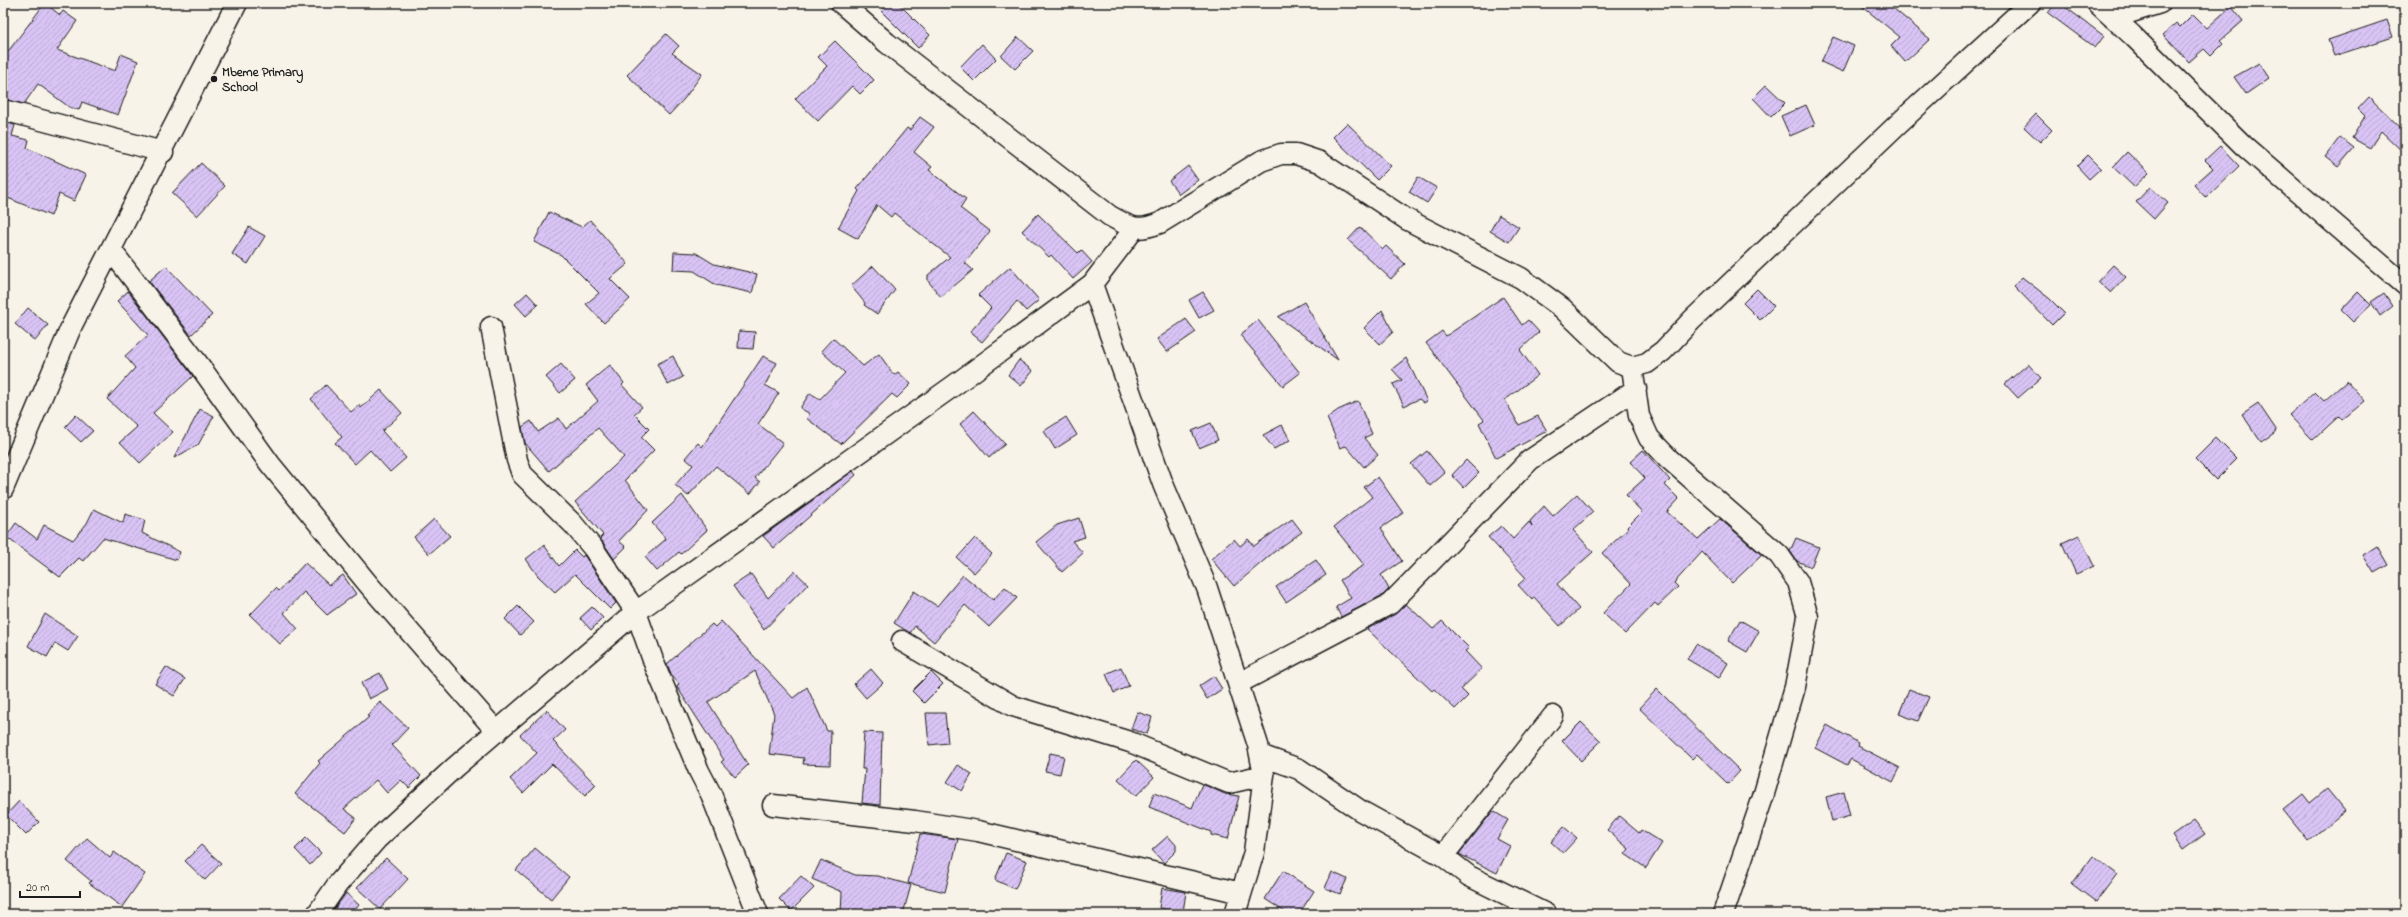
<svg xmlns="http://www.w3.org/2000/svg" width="2408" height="917" font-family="'Indie Flower',sans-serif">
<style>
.building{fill:url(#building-hatch);stroke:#1c1c1c}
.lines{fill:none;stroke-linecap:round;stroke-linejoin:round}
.street-casing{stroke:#1c1c1c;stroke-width:23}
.street{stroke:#f7f3e8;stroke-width:20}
.poi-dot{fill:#1c1c1c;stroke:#f7f3e8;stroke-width:1.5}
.labels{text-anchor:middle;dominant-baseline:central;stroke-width:3;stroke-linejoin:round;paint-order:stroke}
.poi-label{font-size:13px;font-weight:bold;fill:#1c1c1c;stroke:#f7f3e8;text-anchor:start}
</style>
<defs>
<pattern id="building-hatch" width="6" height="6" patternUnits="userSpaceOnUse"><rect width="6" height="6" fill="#d9c4f5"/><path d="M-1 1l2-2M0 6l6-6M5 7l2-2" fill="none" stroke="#baa8d1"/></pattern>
</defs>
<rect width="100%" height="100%" fill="#f7f3e8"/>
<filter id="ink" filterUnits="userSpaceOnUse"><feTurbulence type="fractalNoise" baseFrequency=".025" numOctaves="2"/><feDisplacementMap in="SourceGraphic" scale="8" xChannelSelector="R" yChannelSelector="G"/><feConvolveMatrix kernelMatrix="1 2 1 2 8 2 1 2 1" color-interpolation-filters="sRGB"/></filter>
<g filter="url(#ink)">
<path class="building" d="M 45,3 L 60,15 L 63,11 L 77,21 L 57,50 L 115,71 L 121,54 L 138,61 L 118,115 L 82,102 L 79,110 L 69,107 L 38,84 L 24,104 L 3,99 L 3,58 Z
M 889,3 L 898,3 L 930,35 L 918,48 L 881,11 Z
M 1858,3 L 1887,3 L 1930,39 L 1905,62 L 1891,46 L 1900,37 Z
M 2056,3 L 2060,3 L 2104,36 L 2095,48 L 2048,13 Z
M 2231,6 L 2243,21 L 2220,41 L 2223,44 L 2211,56 L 2204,49 L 2189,62 L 2163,35 L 2176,23 L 2180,27 L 2193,14 L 2207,28 Z
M 2387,20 L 2393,37 L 2334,56 L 2328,40 Z
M 666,34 L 679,46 L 672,53 L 702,74 L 684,99 L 669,115 L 627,75 Z
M 1018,37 L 1033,51 L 1015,69 L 1001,56 Z
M 1833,37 L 1854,46 L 1843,72 L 1821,62 Z
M 835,41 L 874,80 L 860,94 L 852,86 L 818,121 L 795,99 L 827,66 L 818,57 Z
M 982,44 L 996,59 L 974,81 L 960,67 Z
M 2259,63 L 2269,78 L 2246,94 L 2234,77 Z
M 1766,85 L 1785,103 L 1771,117 L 1753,98 Z
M 2369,97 L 2405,132 L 2405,154 L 2381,131 L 2370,148 L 2352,138 L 2365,116 L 2358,109 Z
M 1806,105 L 1815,125 L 1790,136 L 1781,116 Z
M 2036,114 L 2052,130 L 2040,142 L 2024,127 Z
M 920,117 L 934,127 L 914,152 L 932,167 L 929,170 L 966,199 L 960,208 L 990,231 L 965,263 L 973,270 L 941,297 L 928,281 L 928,275 L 950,257 L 894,213 L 891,217 L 877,205 L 858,239 L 838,228 L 859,191 L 857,189 L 907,128 L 910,130 Z
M 3,122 L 15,125 L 12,136 L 29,140 L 27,148 L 86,175 L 74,201 L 59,194 L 51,216 L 3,196 Z
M 1347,123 L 1391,166 L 1377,180 L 1333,137 Z
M 2340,137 L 2354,148 L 2338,167 L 2325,157 Z
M 2220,146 L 2239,166 L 2206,198 L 2194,185 L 2213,168 L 2205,160 Z
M 2127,152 L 2149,173 L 2134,187 L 2113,167 Z
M 2088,155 L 2101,168 L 2089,179 L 2077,166 Z
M 201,163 L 225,186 L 197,216 L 172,193 Z
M 1188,166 L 1198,180 L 1179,194 L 1169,181 Z
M 1418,177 L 1437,188 L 1427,203 L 1409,192 Z
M 2150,187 L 2168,203 L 2154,219 L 2136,202 Z
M 549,212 L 582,227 L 590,220 L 628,264 L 610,279 L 630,299 L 604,323 L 586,304 L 599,293 L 561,255 L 534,242 Z
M 1038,214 L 1078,253 L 1081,250 L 1092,262 L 1073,279 L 1051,255 L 1049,257 L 1022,231 Z
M 1499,215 L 1519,227 L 1509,242 L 1490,231 Z
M 249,227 L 265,236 L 248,264 L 232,254 Z
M 1360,227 L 1383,249 L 1386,246 L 1405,264 L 1391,279 L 1348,240 Z
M 674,252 L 696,253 L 714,264 L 757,274 L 752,293 L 716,285 L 694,271 L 673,270 Z
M 2113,265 L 2126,277 L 2111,293 L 2098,281 Z
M 166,266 L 212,315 L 191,335 L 149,281 Z
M 873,266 L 895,290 L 877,314 L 864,305 L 865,303 L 851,286 Z
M 1010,267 L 1039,300 L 1026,311 L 1017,301 L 982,342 L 970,332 L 991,308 L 978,295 Z
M 2022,277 L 2050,299 L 2064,313 L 2052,325 L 2014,286 Z
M 1757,289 L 1774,306 L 1760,320 L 1743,303 Z
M 128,291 L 193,376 L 153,413 L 173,432 L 140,463 L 120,442 L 137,427 L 107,399 L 135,368 L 125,356 L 148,335 L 117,301 Z
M 1203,292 L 1214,310 L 1199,318 L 1189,300 Z
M 2358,292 L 2371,305 L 2353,322 L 2341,310 Z
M 527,293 L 538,305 L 526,316 L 515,304 Z
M 2384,293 L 2393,306 L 2380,316 L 2371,302 Z
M 1503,297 L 1522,325 L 1528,320 L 1539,332 L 1520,350 L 1538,375 L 1505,400 L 1519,425 L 1538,416 L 1547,431 L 1496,458 L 1479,423 L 1484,420 L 1426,343 L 1442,331 L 1446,336 Z
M 1304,302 L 1338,360 L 1278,317 Z
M 28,308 L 48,325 L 35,341 L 15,324 Z
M 1382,310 L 1393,332 L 1380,344 L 1364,328 Z
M 1186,319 L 1196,332 L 1167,352 L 1157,339 Z
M 1258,320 L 1300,373 L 1283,386 L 1240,335 Z
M 739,331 L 755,332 L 753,349 L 738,348 Z
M 833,338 L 863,366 L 879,354 L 894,375 L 898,372 L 911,384 L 897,398 L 892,394 L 841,444 L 806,418 L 810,414 L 800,408 L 810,393 L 820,399 L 845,373 L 821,351 Z
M 673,356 L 683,377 L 668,385 L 657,364 Z
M 763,356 L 777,363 L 765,385 L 779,393 L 758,424 L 783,443 L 755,478 L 760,482 L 750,494 L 716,466 L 688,496 L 675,485 L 693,465 L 685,458 L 698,443 L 702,447 Z
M 1406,358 L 1427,401 L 1424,403 L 1419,399 L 1404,406 L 1393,384 L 1402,380 L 1392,369 Z
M 1019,360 L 1033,371 L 1021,386 L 1008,375 Z
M 561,364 L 575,380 L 560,393 L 546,377 Z
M 2028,364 L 2041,378 L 2018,398 L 2005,384 Z
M 610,365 L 624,383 L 622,385 L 642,407 L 634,414 L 649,429 L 641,437 L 654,450 L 625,480 L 648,510 L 619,541 L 626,547 L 614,559 L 600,538 L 603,535 L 575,502 L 624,457 L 598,428 L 549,471 L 525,443 L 522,427 L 531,421 L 538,432 L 559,418 L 566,429 L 598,401 L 586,385 Z
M 2347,381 L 2365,401 L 2342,420 L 2339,416 L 2313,440 L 2289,415 L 2315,392 L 2324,401 Z
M 326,385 L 351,412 L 359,405 L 361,408 L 381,390 L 402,413 L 382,431 L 406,458 L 390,472 L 370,450 L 355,464 L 335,443 L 342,437 L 311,399 Z
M 1358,401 L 1372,434 L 1364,438 L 1378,455 L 1364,467 L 1346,446 L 1340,448 L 1327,418 L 1338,410 Z
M 2258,403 L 2277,431 L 2261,442 L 2242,414 Z
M 200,409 L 214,416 L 198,445 L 174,458 Z
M 974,411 L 1005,444 L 989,458 L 960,424 Z
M 76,415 L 93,431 L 81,442 L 65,427 Z
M 1066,417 L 1077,435 L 1055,449 L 1044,431 Z
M 1211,423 L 1218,440 L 1199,448 L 1192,431 Z
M 1282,425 L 1290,440 L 1274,449 L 1263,435 Z
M 2216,438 L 2237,459 L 2216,480 L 2195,459 Z
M 1643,450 L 1670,480 L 1665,485 L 1679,499 L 1667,512 L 1698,539 L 1720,519 L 1762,555 L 1732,583 L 1702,552 L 1674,583 L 1678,587 L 1658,606 L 1655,603 L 1625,634 L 1603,613 L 1631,584 L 1602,553 L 1628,529 L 1627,527 L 1642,512 L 1626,495 L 1645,478 L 1630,462 Z
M 1427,451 L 1445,473 L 1430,486 L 1411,464 Z
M 1466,460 L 1479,473 L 1464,488 L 1452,475 Z
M 853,471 L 856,475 L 774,548 L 763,536 Z
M 1378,477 L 1403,513 L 1381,528 L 1402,561 L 1381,575 L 1389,589 L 1383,595 L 1341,617 L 1336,607 L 1351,598 L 1340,580 L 1364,565 L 1334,527 L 1372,497 L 1364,487 Z
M 1577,494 L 1593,512 L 1573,530 L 1593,552 L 1557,584 L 1579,609 L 1560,626 L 1534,597 L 1532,600 L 1518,585 L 1526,578 L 1488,537 L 1501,526 L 1513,539 L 1529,522 L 1532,526 L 1530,521 L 1544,506 L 1553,516 Z
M 682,495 L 707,530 L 681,554 L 679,552 L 657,571 L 645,557 L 666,539 L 652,523 Z
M 94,509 L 123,523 L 125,514 L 145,520 L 142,533 L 180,552 L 177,560 L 103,538 L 83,561 L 79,558 L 60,577 L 6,537 L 16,523 L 37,539 L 44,525 L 73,540 L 87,523 Z
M 1079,518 L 1085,537 L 1072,541 L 1083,553 L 1062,572 L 1036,542 L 1057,525 Z
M 434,519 L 450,536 L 429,554 L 414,537 Z
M 1292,519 L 1302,532 L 1274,552 L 1234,586 L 1211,559 L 1234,539 L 1240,546 L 1248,539 L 1254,546 Z
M 2079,535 L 2094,566 L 2076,574 L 2062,543 Z
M 975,538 L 992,554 L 974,573 L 957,558 Z
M 1796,538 L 1819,547 L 1811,567 L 1797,561 L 1790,551 Z
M 544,545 L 559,566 L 575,550 L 582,557 L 584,555 L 616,603 L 610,609 L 575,574 L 555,592 L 538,576 L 526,559 Z
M 2377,546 L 2388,565 L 2374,573 L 2363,555 Z
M 1316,560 L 1326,575 L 1286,602 L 1276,587 Z
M 305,563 L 329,585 L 343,575 L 356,594 L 327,615 L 304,592 L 284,613 L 298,629 L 280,644 L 250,615 L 276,588 L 279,591 Z
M 794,571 L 808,584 L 764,630 L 733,586 L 751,574 L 768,598 Z
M 963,575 L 993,600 L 1005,587 L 1017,598 L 989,627 L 965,605 L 934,642 L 915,626 L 910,633 L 894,623 L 914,591 L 937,606 Z
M 1406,604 L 1433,629 L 1442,621 L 1469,648 L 1465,651 L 1482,669 L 1461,689 L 1468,696 L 1455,709 L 1434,689 L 1432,691 L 1367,629 L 1395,614 Z
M 518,606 L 534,622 L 520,635 L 505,619 Z
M 592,607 L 603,618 L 591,630 L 580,618 Z
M 45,614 L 78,636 L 68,651 L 55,643 L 47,657 L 28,646 Z
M 1740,620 L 1759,631 L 1747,652 L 1728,641 Z
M 721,621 L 793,698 L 807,687 L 827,731 L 831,731 L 830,765 L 803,764 L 804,758 L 769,754 L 774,714 L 755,671 L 708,702 L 748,765 L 735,777 L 721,762 L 724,760 L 677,687 L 679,684 L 672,676 L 667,664 L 712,624 L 715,627 Z
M 1696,644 L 1728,663 L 1719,678 L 1687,659 Z
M 166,667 L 185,679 L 174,696 L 155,684 Z
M 1121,667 L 1129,686 L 1114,693 L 1106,674 Z
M 871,669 L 883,683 L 866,698 L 854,684 Z
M 931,672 L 943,684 L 924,703 L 912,691 Z
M 380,673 L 388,689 L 369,699 L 361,683 Z
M 1214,676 L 1222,689 L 1207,699 L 1199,686 Z
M 1657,689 L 1740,771 L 1728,784 L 1697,754 L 1692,759 L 1639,708 Z
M 1909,689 L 1929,697 L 1918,721 L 1899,714 Z
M 380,702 L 408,728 L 392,745 L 421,776 L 409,788 L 401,780 L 387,793 L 376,780 L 344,809 L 356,818 L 345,832 L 295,794 L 320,763 L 318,761 L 369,717 L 367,716 Z
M 547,710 L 565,730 L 553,741 L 596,785 L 585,796 L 552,764 L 523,793 L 510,779 L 537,753 L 520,735 Z
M 1137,712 L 1152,717 L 1147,734 L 1131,729 Z
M 926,713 L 945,713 L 948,743 L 929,745 Z
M 1581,722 L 1601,741 L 1581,761 L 1562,741 Z
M 1827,725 L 1859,743 L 1858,746 L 1900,768 L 1893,782 L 1851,759 L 1847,765 L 1815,748 Z
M 864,732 L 882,733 L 880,805 L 862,803 L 865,769 L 862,769 Z
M 1050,753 L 1064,756 L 1060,774 L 1045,771 Z
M 1136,760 L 1154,777 L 1136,796 L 1118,779 Z
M 958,765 L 972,774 L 962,791 L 947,782 Z
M 1202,784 L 1225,794 L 1239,796 L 1228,839 L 1211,835 L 1211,832 L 1149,807 L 1154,793 L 1192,808 Z
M 2327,789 L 2345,811 L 2308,841 L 2283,810 L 2303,794 L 2310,803 Z
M 1844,792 L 1850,816 L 1832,821 L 1826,797 Z
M 19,801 L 39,822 L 26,835 L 6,815 Z
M 1493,811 L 1508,820 L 1497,839 L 1510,846 L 1497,873 L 1459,854 Z
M 1619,816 L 1639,833 L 1641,830 L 1662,843 L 1646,868 L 1625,854 L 1629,849 L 1607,830 Z
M 2194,820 L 2205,834 L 2183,850 L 2173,835 Z
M 1564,827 L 1577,838 L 1563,853 L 1551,842 Z
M 920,834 L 958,839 L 945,892 L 908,883 Z
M 1168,836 L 1176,845 L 1176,851 L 1164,863 L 1152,850 Z
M 87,838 L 110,858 L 114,852 L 145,874 L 122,907 L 89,883 L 91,881 L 67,861 Z
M 306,838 L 321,853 L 310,865 L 295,849 Z
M 201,845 L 221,863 L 205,880 L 185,861 Z
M 535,848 L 569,877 L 551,899 L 516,870 Z
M 1006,853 L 1027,861 L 1015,889 L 995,880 Z
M 2093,856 L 2117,874 L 2096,902 L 2072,884 Z
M 386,858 L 408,879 L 380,909 L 357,888 Z
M 821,860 L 855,875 L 878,876 L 911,885 L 903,914 L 841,914 L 842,892 L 812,879 Z
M 1283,871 L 1314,891 L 1299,914 L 1288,914 L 1265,899 Z
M 1332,872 L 1347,879 L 1340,894 L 1325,888 Z
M 801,876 L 814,888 L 791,911 L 779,899 Z
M 1162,888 L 1186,892 L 1183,912 L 1159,908 Z
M 346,893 L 359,905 L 351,914 L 331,914 Z"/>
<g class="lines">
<defs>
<path id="street" d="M 841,3 L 887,43 L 1110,216 C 1132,228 1136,232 1160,223 L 1261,161 L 1281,154 L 1296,154 L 1320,162 L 1406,219 L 1521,278 L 1562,308 L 1618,362 L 1632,367 L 1647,363 L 1663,351 L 1692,320 L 1899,123 L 2030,3
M 2097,3 L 2132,35 L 2244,146 L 2405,285
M 2113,18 L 2160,3
M 3,110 L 163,152
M 111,250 L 199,365 L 270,464 L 369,585 L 497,732
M 1092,284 L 1163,484 L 1207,588 L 1258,745 L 1264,775 L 1254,852 L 1235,914
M 491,327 L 517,460 L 522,474 L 573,524 L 593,548 L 636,612 L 654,663 L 699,771 L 711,794 L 758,914
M 1632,367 L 1639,416 L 1649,438 L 1669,459 L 1779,555 L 1798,582 L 1808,617 L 1795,687 L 1763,797 L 1723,914
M 3,489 L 72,325 L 237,3
M 902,641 L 1013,706 L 1130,742 L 1229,783 L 1264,775
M 1239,683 L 1390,604 L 1530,460 L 1636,389
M 1260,755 L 1299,769 L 1361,811 L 1443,856 L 1469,876 L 1546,914
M 773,805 L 915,821 L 978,831 L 1241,893
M 1443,856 L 1553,716
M 317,914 L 337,885 L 377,839 L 455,767 L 636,612 L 956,384 L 1092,284 L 1134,229"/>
</defs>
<use href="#street" class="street-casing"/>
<use href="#street" class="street"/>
</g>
</g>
<circle class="poi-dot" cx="214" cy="79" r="4"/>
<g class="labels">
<g class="poi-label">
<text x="222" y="72">Mbeme Primary<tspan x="222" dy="15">School</tspan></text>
</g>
</g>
<rect width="2408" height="917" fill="none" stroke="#f7f3e8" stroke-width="16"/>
<rect x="8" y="8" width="2392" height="901" fill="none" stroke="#1c1c1c" stroke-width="1.5" filter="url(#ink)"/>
<path d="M20 891v6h60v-6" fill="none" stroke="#1c1c1c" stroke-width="2"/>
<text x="26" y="891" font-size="12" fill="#1c1c1c" stroke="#f7f3e8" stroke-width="3" paint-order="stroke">20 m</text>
</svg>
